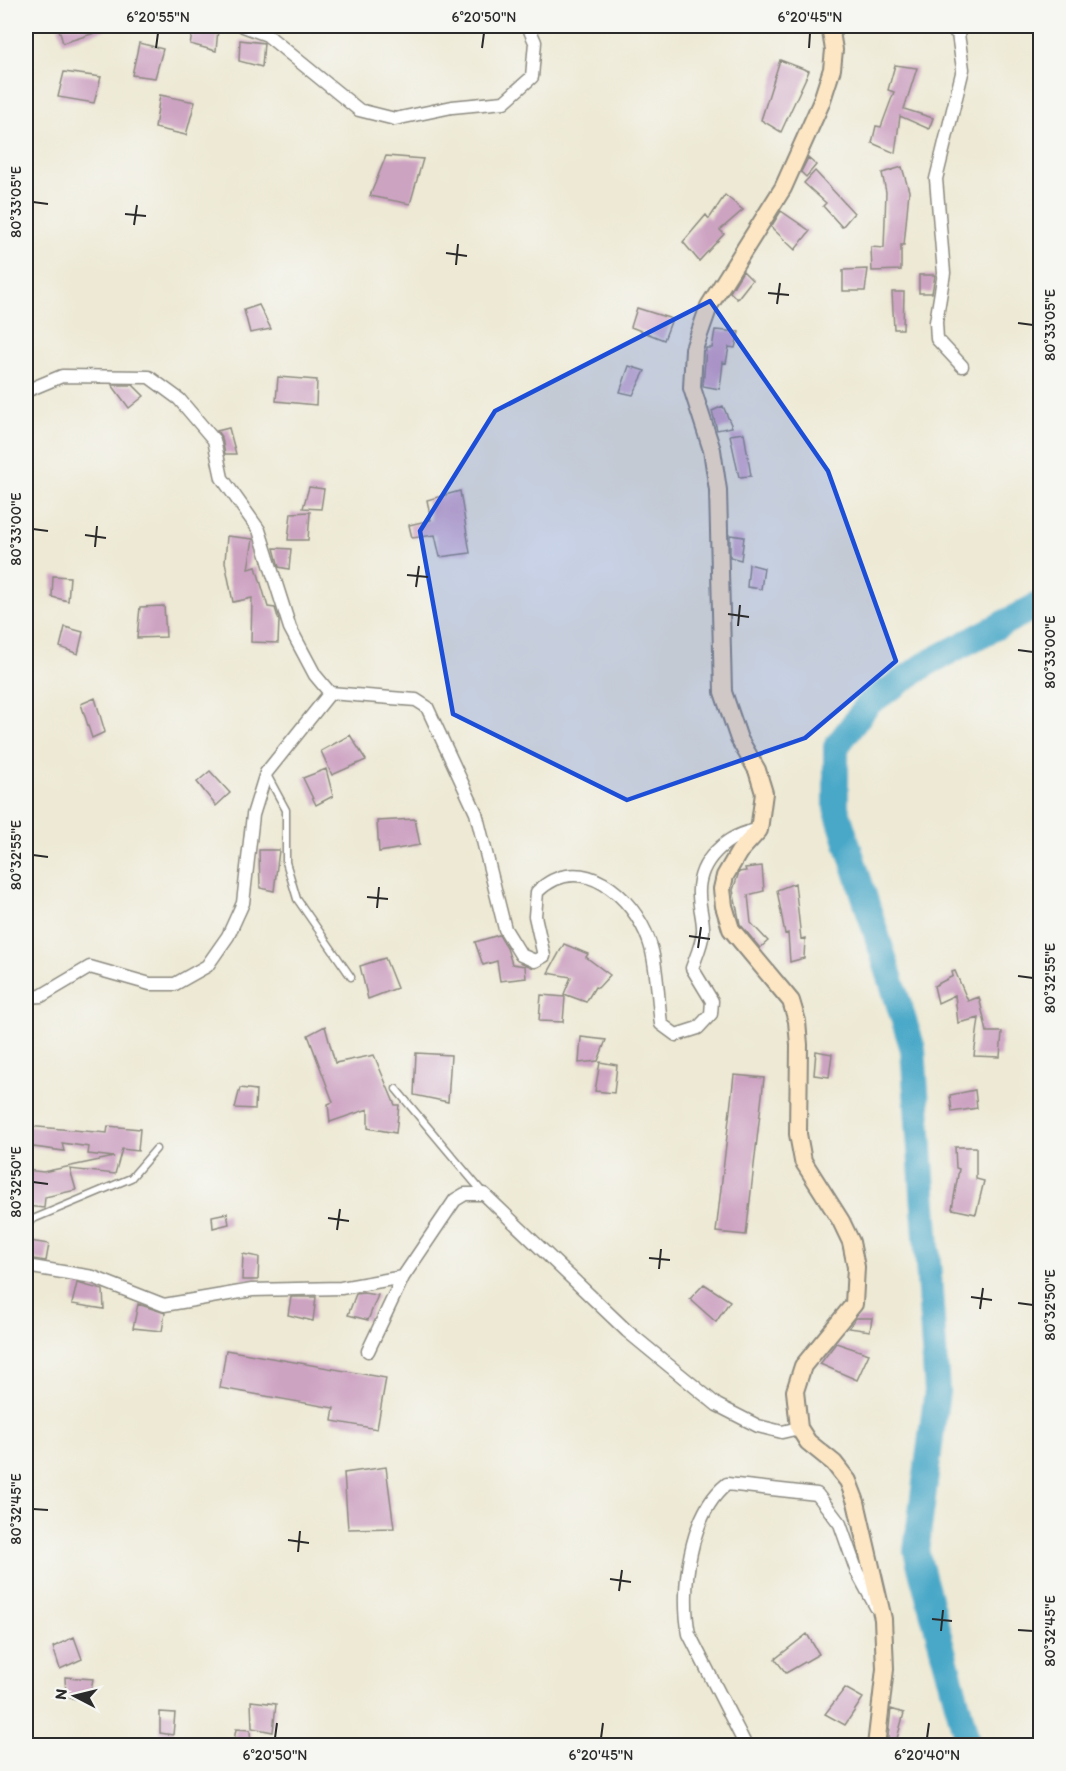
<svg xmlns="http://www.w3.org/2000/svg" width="1066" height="1771" font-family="Itim,sans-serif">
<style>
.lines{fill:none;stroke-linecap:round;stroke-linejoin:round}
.river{stroke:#49a8c8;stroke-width:26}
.building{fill:#cda3c2}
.lane-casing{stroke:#8c8a80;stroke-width:9}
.street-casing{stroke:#8c8a80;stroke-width:15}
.secondary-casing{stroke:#8c8a80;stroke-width:20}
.lane{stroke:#fff;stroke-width:6}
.street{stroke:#fff;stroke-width:12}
.secondary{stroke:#fce6c4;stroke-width:16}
.marked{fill:#1d4ed8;fill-opacity:0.2;stroke:#1d4ed8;stroke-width:4.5;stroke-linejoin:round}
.ticks{fill:none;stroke:#2b2b2b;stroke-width:2}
.neatline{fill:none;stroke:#2b2b2b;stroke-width:2}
.ticks-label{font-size:15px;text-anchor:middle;fill:#2b2b2b}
</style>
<rect width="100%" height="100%" fill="#f6f6f2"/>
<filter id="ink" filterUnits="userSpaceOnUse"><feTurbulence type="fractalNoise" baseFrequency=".0167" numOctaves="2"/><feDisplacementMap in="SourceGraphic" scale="12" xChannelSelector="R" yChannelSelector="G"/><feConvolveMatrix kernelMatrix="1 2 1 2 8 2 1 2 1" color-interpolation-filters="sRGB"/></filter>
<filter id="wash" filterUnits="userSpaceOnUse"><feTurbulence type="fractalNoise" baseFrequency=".008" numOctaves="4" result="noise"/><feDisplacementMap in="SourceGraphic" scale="24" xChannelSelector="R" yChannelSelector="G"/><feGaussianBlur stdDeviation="1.35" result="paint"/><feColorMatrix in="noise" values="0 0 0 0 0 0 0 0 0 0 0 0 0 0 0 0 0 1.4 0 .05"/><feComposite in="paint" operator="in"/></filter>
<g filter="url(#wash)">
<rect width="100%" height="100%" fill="#ede9d4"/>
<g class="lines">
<path class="river" d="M 965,1746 L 966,1736 L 916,1551 L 937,1391 L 913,1049 L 836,808 L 836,747 L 869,703 L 928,663 L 1040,604"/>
</g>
<g id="blocks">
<path class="building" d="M 58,26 L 111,26 L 111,28 L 63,43 Z
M 194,26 L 218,29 L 216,51 L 190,44 Z
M 240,40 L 264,43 L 262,67 L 239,61 Z
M 139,43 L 163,49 L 155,78 L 132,75 Z
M 780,60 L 809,71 L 781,132 L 761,120 Z
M 895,65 L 917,68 L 904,109 L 933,118 L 929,129 L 900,116 L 895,153 L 872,143 L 876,126 L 881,127 L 894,92 L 888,90 Z
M 64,72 L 101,77 L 94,103 L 58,97 Z
M 160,95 L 195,102 L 186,135 L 155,128 Z
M 386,156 L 423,159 L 410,204 L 370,196 Z
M 808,158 L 816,165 L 806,177 L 801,172 Z
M 902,167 L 909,191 L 904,245 L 901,245 L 901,270 L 872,271 L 871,247 L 884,248 L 886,192 L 882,173 Z
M 815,171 L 854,213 L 842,227 L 823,206 L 826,203 L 804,183 Z
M 725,195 L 743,210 L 720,230 L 724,234 L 699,261 L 683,242 L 706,215 L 709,219 Z
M 781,211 L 810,231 L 795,250 L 771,227 Z
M 868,269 L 865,291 L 843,291 L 843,270 Z
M 743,271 L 752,280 L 737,299 L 730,292 Z
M 919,275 L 935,275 L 932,293 L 919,293 Z
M 892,292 L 904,292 L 903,329 L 894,329 Z
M 259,305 L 271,329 L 250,333 L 244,310 Z
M 637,308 L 672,319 L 664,340 L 631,327 Z
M 715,330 L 739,332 L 735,348 L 729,347 L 726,363 L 723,362 L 720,389 L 703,386 L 706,348 L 712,348 Z
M 629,366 L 645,371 L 633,395 L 620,392 Z
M 278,377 L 317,380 L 316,405 L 276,401 Z
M 112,385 L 133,385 L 144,396 L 129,408 Z
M 723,406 L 732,427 L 717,430 L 712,411 Z
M 229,428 L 236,454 L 225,454 L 222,438 L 217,431 Z
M 744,433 L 751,476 L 739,477 L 730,435 Z
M 309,487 L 324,489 L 321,509 L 303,508 Z
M 460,491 L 470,553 L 440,557 L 435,535 L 412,538 L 409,525 L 431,520 L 427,500 Z
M 310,512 L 308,540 L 288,540 L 291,513 Z
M 730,535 L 744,537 L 741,560 L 730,557 Z
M 227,536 L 253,539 L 248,569 L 256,567 L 268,607 L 275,608 L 279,621 L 278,643 L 251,642 L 252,598 L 233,602 L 225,562 Z
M 274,548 L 291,549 L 289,569 L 279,567 Z
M 749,564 L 764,568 L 761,589 L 747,587 Z
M 53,576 L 70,577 L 68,601 L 52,597 Z
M 164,606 L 166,637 L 137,638 L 140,607 Z
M 65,627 L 83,632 L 78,654 L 60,647 Z
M 95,698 L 105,732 L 92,738 L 81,704 Z
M 350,735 L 366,760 L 332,775 L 321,751 Z
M 326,769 L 333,796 L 316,805 L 303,778 Z
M 210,771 L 230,793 L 216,806 L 197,782 Z
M 415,819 L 420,845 L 379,852 L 377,821 Z
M 259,850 L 279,850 L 274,891 L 260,888 Z
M 762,866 L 764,891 L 748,895 L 751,923 L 768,941 L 760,948 L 740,924 L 733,890 L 739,872 L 746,871 L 745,868 Z
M 795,883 L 801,939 L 805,938 L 804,958 L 790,962 L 788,933 L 785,934 L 777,890 Z
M 499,935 L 507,948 L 512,964 L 525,966 L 526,978 L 500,981 L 497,961 L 483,965 L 475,942 Z
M 564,944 L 588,954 L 586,957 L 610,975 L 598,988 L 595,987 L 586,1002 L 564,994 L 571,977 L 548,973 Z
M 385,958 L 397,988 L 368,999 L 360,966 Z
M 955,971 L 968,1001 L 979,997 L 987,1032 L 1002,1032 L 1000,1057 L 974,1056 L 979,1018 L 958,1023 L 955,995 L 938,1003 L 934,986 L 953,976 L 952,972 Z
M 541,995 L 565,997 L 563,1022 L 539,1021 Z
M 325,1026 L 335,1063 L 374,1055 L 395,1105 L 399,1105 L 396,1133 L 368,1128 L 368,1109 L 330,1122 L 328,1104 L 333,1102 L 308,1035 Z
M 581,1037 L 606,1040 L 598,1061 L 579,1063 Z
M 816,1051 L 832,1054 L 829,1077 L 814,1075 Z
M 416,1053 L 451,1055 L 448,1102 L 414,1095 Z
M 600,1062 L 617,1065 L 614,1093 L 595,1091 Z
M 734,1075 L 764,1078 L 746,1235 L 716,1232 Z
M 240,1088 L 256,1090 L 255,1109 L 235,1108 Z
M 975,1090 L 977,1108 L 952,1112 L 950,1095 Z
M 26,1126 L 107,1133 L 108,1126 L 140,1129 L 138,1151 L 122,1149 L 115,1174 L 70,1169 L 76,1190 L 45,1197 L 44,1208 L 26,1206 L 26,1170 L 43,1172 L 114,1157 L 88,1154 L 89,1147 L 62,1143 L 64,1151 L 26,1146 Z
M 955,1147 L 976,1147 L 976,1179 L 984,1181 L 976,1214 L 952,1209 L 959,1169 L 956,1168 Z
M 227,1213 L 229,1224 L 213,1228 L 212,1216 Z
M 30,1241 L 49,1244 L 46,1261 L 27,1258 Z
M 243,1254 L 259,1257 L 258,1280 L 242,1280 Z
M 77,1283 L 103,1290 L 104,1309 L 72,1304 Z
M 704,1284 L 730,1301 L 716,1322 L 690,1299 Z
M 363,1293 L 378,1295 L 368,1320 L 348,1315 L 356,1294 Z
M 291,1297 L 316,1297 L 313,1321 L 288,1315 Z
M 138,1304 L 165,1313 L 162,1331 L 133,1328 Z
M 856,1318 L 872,1318 L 870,1331 L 849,1328 Z
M 836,1343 L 869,1354 L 857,1380 L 820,1364 Z
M 226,1350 L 386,1378 L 377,1429 L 332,1421 L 334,1408 L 220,1388 Z
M 386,1467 L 394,1528 L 348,1529 L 344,1473 Z
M 807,1634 L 819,1654 L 786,1673 L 775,1659 Z
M 74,1637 L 82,1659 L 60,1669 L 53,1647 Z
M 65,1677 L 93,1679 L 89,1701 L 66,1697 Z
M 845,1688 L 863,1698 L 845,1725 L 825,1714 Z
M 251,1701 L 276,1704 L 273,1732 L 252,1728 Z
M 891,1709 L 904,1713 L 895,1746 L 887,1746 Z
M 160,1712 L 175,1713 L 173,1735 L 160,1733 Z
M 236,1729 L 250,1730 L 251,1746 L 233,1746 Z"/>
</g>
</g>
<g filter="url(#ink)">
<use href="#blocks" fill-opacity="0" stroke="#8c8a80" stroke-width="1.5"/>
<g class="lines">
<defs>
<path id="lane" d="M 266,773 L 286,810 L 286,862 L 297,899 L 351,977
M 396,1089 L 484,1194
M 26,1222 L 131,1178 L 156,1149"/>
<path id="street" d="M 243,26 L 267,35 L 359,110 L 395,119 L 452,107 L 504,102 L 532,77 L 535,42 L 528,26
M 948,26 L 958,34 L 963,69 L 936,179 L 944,273 L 936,322 L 937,339 L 962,366
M 26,391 L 62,376 L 149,377 L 179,399 L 214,440 L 222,478 L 259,530 L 290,628 L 315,675 L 330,693 L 416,700 L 427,707 L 476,813 L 505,929 L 521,955 L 535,961 L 544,956 L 535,916 L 537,892 C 580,850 633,895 649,941 C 657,962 658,1000 661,1024 L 676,1035 L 698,1028 L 711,1014 L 712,1001 L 692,968 C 696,957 702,944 703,932 C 704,921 699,907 699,895 C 697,861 727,834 759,830
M 26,997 L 41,996 L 90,967 L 150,984 L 175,984 L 207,966 L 228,936 L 243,903 L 253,815 L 266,773 L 330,693
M 26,1266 L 93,1277 L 164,1305 L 252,1290 L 341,1288 L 403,1277
M 368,1351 L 403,1277 L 455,1200 L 465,1194 L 484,1194 L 627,1331 L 717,1405 L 758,1426 L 782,1432 L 799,1428
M 746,1746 L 689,1634 C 680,1590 690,1513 727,1484 L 817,1494 L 840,1524 L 857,1572 L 876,1607"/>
<path id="secondary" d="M 830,26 L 834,50 L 832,69 L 821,103 L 783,188 L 709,306 L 694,349 L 692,388 L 712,450 L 718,490 L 723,692 L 739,739 L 757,770 L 764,793 L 759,830 L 739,852 L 725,876 L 722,889 L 724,906 L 731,929 L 791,1001 L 797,1021 L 799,1045 L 798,1134 L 803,1161 L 841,1221 L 851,1242 L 856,1267 L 854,1304 L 803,1366 L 795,1391 L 799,1428 L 808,1442 L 834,1463 L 848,1481 L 856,1502 L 883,1619 L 885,1669 L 876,1746"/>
</defs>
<use href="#lane" class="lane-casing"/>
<use href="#street" class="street-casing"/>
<use href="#secondary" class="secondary-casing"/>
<use href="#lane" class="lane"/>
<use href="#street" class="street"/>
<use href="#secondary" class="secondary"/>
</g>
</g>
<path class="marked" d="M 710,301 L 828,471 L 896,661 L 805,738 L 627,800 L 453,714 L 420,531 L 495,411 Z"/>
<path class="ticks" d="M 156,48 L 158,33M 482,48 L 484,33M 809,48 L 810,33M 33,202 L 48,204M 125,214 L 146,216M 134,225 L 137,205M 446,253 L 467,256M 456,265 L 458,244M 768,293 L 789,295M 777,304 L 780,283M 1018,323 L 1033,325M 33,529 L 48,531M 85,535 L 106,538M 95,547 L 97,526M 407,575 L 428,577M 416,587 L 419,566M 728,614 L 749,617M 738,626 L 740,605M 1018,650 L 1033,652M 33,855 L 48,857M 367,897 L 388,899M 377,908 L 379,887M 689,936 L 710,939M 698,948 L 701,927M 1018,976 L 1033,978M 33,1182 L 48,1184M 328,1218 L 349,1221M 337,1230 L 340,1209M 649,1258 L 670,1260M 659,1269 L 661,1249M 971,1297 L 992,1300M 1018,1303 L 1033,1305M 980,1309 L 983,1288M 33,1509 L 48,1510M 288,1540 L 309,1543M 298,1552 L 300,1531M 610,1579 L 631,1582M 619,1591 L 622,1570M 932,1619 L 952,1621M 1018,1630 L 1033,1631M 941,1631 L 943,1610M 275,1738 L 277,1723M 601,1738 L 603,1723M 927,1738 L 929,1723"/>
<rect width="1066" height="1771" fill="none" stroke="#f6f6f2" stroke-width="66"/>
<g transform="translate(75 1696) rotate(277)" stroke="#f6f6f2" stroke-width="4.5" paint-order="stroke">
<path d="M0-4.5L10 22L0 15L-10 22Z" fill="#2b2b2b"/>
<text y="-9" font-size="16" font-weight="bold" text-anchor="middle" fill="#2b2b2b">N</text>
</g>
<rect x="33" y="33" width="1000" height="1705" class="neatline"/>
<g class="ticks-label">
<text x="158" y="22">6°20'55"N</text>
<text x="484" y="22">6°20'50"N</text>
<text x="810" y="22">6°20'45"N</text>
<text transform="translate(16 202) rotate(-90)" y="5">80°33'05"E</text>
<text transform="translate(1050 325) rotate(-90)" y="5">80°33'05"E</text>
<text transform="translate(16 529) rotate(-90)" y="5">80°33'00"E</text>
<text transform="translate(1050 652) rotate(-90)" y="5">80°33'00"E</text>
<text transform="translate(16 855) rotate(-90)" y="5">80°32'55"E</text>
<text transform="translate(1050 978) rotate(-90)" y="5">80°32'55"E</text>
<text transform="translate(16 1182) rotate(-90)" y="5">80°32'50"E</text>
<text transform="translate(1050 1305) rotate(-90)" y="5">80°32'50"E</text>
<text transform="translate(16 1509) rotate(-90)" y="5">80°32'45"E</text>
<text transform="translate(1050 1631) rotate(-90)" y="5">80°32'45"E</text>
<text x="275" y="1760">6°20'50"N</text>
<text x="601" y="1760">6°20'45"N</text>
<text x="927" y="1760">6°20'40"N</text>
</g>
</svg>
